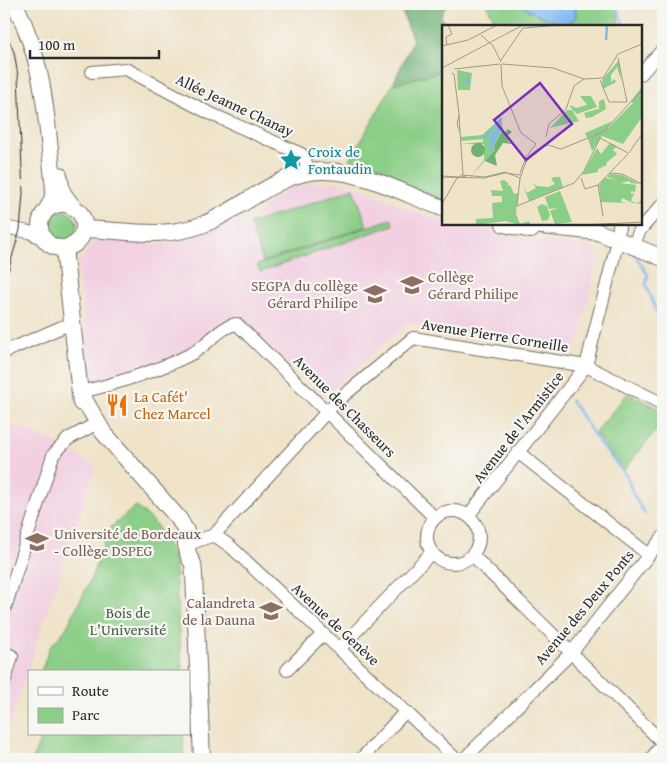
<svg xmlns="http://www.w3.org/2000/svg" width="667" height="763" font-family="'Gentium Book Plus',serif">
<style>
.built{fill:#f2d0e2}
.green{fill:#8bce87;stroke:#5b7c59}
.forest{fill:#70b174;stroke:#4e6e50}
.water{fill:#81b7f0;stroke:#56718e}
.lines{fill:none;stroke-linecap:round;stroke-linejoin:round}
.stream{stroke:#81b7f0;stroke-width:2.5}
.minor-casing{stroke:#706b62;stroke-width:14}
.major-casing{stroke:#706b62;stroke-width:18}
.minor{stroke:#fff;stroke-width:12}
.major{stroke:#fff;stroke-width:16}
.tram{stroke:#2b2b2b;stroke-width:1}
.labels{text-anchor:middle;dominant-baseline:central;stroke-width:4.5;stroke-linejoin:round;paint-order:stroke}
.street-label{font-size:15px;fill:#2b2b2b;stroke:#f6f6f2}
.culture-label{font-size:15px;fill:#0d838f;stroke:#f6f6f2;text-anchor:start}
.education-label{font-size:15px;fill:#785e54;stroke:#f6f6f2;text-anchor:start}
.food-label{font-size:15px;fill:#c56008;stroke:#f6f6f2;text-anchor:start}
.park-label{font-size:15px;fill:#485c47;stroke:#f6f6f2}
.inset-river{fill:none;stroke:#81b7f0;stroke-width:2.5}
.inset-road{fill:none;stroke:#a19989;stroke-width:1}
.view{fill:#7b2cbf;fill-opacity:0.15;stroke:#7b2cbf;stroke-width:2.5}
.inset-edge{fill:none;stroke:#2b2b2b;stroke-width:2.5}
</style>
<rect width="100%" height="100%" fill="#f6f6f2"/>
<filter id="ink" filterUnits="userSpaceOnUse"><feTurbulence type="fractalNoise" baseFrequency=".02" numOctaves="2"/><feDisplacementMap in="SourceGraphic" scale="10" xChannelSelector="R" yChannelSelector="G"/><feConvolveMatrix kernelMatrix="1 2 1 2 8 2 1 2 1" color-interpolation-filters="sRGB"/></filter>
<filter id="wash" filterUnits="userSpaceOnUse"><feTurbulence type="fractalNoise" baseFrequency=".0096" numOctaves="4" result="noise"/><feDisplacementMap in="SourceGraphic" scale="20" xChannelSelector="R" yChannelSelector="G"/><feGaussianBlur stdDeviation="1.12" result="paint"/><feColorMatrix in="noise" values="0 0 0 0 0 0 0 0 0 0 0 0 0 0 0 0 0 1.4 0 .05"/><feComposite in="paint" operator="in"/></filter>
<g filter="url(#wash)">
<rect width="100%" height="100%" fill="#efe3c8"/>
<path class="built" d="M 339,182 L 354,185 L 417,213 L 443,221 L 443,224 L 458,224 L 523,238 L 591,247 L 598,258 L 578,343 L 569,350 L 410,322 L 331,390 L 315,389 L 238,314 L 191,350 L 154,365 L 95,384 L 90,379 L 77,264 L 93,243 L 99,240 L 159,244 L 186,240 L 232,220 L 240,222 L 243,232 L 266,204 L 288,190 L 309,183 Z
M 4,423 L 41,435 L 96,466 L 4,740 Z"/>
<path class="green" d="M 486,4 L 617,4 L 619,26 L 498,26 Z
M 443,71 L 443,200 L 347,165 L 393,84 Z
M 354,188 L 367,226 L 263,262 L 250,224 Z
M47 226a15 15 0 1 1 30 0a15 15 0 1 1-30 0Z
M 391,219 L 394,225 L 260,272 L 257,265 Z
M 628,393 L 663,411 L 663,422 L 623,471 L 595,433 Z
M 136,506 L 157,526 L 174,558 L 182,672 L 41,672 L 50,647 L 66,629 L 90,581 L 110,528 Z
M 42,734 L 183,734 L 184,759 L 33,759 Z"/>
<path class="forest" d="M 387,4 L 453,4 L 446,6 L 441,16 L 445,26 L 443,71 L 393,84 L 413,40 L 401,9 Z"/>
<path class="water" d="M 520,4 L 575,4 L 576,17 L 566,26 L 529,11 Z"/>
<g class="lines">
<path class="stream" d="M 616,4 L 624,26
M 549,25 L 549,18
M 637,258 L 648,275 L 646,284 L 663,329
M 571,400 L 600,444 L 626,475 L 634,496 L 645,514
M 663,550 L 663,551"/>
</g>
</g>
<g filter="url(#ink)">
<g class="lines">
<defs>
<path id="minor" d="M 92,72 L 126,69 L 209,113 L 301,154 L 305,159 L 308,172
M 641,74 L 663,49
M 4,227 L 29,232 L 45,240
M 633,246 L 640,230 L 663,204
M 4,352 L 62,327 L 72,325
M 80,392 C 113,385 163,369 193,353 C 208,344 221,326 237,324 L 435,518
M 519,453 L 649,555
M427 537a26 26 0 1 1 52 0a26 26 0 1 1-52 0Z
M 468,516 L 586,366 L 618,240 L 619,224
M 214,535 L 336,402 L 413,338 L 586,366 L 663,404
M 186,545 L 214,535 L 230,546 L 456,759
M 472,555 L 663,743
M 4,611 L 53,455 L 68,439 L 90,427
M 339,649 L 432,552
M 4,652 L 12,656 L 4,683
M 287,670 L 323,634
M 361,759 L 405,712
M 464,759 L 572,652 L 663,537
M 651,759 L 663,743"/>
<path id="major" d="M 15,4 C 46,67 46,119 54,188 L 52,200 L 46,211
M 59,175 L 62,192 L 73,207
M40 226a22 22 0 1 1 44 0a22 22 0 1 1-44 0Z
M 504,224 L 531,230
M 522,227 L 533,225 L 598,232 L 663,258
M 84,229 C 125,230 164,240 204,224 C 244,208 280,170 324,171 C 365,171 406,195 443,208
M 64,248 L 81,403
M 80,392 L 103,432 L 179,519 L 186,531 L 186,545 L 189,557 L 193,564 L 194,575 L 202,759"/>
</defs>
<use href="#minor" class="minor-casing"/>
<use href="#major" class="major-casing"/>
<use href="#minor" class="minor"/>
<use href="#major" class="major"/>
<path class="tram" d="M 4,29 L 14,52 L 18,76 L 23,194 L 20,230 L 4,285"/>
</g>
</g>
<defs>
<symbol id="sight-bare" viewBox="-9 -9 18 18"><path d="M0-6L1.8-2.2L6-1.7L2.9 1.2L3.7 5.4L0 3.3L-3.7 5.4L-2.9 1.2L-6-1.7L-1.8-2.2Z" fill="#0f9aa8" stroke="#f6f6f2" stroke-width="2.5" paint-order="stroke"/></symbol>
<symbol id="school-bare" viewBox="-9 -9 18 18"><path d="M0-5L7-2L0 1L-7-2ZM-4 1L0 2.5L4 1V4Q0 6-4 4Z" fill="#8d6e63" stroke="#f6f6f2" stroke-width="2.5" paint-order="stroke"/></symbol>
<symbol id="restaurant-bare" viewBox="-9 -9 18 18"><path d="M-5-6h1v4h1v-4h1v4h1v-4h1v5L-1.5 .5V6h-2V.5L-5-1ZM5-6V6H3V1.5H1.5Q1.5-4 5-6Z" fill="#e8710a" stroke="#f6f6f2" stroke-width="2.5" paint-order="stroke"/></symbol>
<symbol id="university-bare" viewBox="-9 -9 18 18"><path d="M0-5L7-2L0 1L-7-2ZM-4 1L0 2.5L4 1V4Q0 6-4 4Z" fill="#8d6e63" stroke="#f6f6f2" stroke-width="2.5" paint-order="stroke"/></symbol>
</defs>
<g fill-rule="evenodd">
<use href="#sight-bare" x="275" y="144" width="32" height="32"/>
<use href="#school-bare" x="396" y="269" width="32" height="32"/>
<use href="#school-bare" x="359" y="278" width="32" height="32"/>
<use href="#restaurant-bare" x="101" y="389" width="32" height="32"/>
<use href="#university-bare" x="21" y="526" width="32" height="32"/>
<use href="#school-bare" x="255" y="595" width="32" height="32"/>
</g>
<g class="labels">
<g class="street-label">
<text transform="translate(235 105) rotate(25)">Allée Jeanne Chanay</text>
<text transform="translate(495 335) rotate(9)">Avenue Pierre Corneille</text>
<text transform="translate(345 406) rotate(45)">Avenue des Chasseurs</text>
<text transform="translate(518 427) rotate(-52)">Avenue de l'Armistice</text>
<text transform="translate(584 607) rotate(-50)">Avenue des Deux Ponts</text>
<text transform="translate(336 624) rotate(43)">Avenue de Genève</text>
</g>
<g class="culture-label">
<text x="308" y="151">Croix de<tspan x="308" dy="17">Fontaudin</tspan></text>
</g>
<g class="education-label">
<text x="428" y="276">Collège<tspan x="428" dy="17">Gérard Philipe</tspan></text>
<text x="358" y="285" text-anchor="end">SEGPA du collège<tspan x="358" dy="17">Gérard Philipe</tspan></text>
<text x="54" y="533">Université de Bordeaux<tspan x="54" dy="17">- Collège DSPEG</tspan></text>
<text x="255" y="602" text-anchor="end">Calandreta<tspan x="255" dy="17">de la Dauna</tspan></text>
</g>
<g class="food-label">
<text x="134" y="396">La Cafét'<tspan x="134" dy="17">Chez Marcel</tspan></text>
</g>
<g class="park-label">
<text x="128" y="612">Bois de<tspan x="128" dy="17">L'Université</tspan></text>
</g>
</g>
<g transform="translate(442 25)">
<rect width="200" height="200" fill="#efe3c8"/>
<path d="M 177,35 L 179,55 L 175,42 L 169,50 L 169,57 L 172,54 L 174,57 L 161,64 L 160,55 ZM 15,45 L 30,48 L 28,65 L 16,65 ZM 200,62 L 200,92 L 181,119 L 160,111 L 150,126 L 146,114 L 167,102 L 191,78 L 189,76 ZM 138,71 L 149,71 L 157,85 L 157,76 L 162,74 L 164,84 L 150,92 L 144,93 L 142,88 L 156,84 L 155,82 L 135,89 L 129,83 L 128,80 L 134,83 L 145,80 ZM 186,80 L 162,106 L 145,113 L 143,108 L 171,96 ZM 125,85 L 130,85 L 137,96 L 108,103 ZM 59,93 L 61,104 L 52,121 L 53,125 L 30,150 L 42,135 L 42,119 L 19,119 L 41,117 L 41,114 L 19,116 L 19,112 L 40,110 ZM 168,118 L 175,121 L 171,125 L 175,129 L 164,138 L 165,140 L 156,144 L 156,147 L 140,150 L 155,123 L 159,129 ZM 168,149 L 180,150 L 198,159 L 188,158 L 188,156 L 178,158 L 194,160 L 193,167 L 189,166 L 189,169 L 192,168 L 189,176 L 195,178 L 200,175 L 200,179 L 191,178 L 180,173 L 179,177 L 184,178 L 159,177 L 157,160 L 163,153 L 175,155 L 165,152 ZM 112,152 L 118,152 L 121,162 L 87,176 L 81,160 L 85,168 L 94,163 L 90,157 L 94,161 L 106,162 L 113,159 L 109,154 ZM 62,155 L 67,159 L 64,161 L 68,160 L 72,169 L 76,168 L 74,189 L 78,199 L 87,196 L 88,200 L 78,200 L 63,196 L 34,200 L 34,194 L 51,193 L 50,178 L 60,177 L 60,173 L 59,171 L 50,171 L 49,165 L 61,166 L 58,156 ZM 118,166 L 130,197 L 113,199 L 108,186 L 116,183 L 107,184 L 103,172 ZM 100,179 L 105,181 L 108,190 L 106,195 L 100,196 L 95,182 Z" fill="#8bce87"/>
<path d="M 66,104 L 70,107 L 65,111 L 67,117 L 71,119 L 61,118 L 53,130 L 55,141 L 43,136 L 53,125 L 52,121 L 60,106 L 63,108 ZM29 125a7 7 0 1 1 14 0a7 7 0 1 1-14 0Z" fill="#70b174"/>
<path d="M 58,100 L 59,105 L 47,129 L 49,110 Z" fill="#81b7f0"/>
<path class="inset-river" d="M 164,15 L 165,0M 25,58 L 27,51 L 26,59M 42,113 L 60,93"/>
<path class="inset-road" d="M 39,10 L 51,21 L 59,37M 5,20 L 4,12 L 10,9 L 6,0M 0,21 L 26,15 L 55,0M 176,33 L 185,77M 59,35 L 81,3 L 121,0M 59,39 L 60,61 L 73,93M 60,39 L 111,43 L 142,54M 0,43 L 81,0M 12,44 L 58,39M 10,48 L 12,49 L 17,89 L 18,107 L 15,99 L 17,90M 158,55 L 167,77 L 185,77M 72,91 L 79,108 L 94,119M 18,107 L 21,150M 104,112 L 107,99 L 124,84 L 132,61 L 142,54 L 161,53 L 176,29 L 200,19M 187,128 L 200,109M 78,148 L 84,132 L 94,119M 167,148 L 180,149 L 200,159M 0,151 L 16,152M 24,151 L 15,153 L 20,150 L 43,152 L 63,147 L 78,153 L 80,149M 0,152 L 42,153 L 63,148 L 79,150 L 86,132 L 96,124 L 106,120 L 119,124 L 161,107 L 200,65M 78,153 L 75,181 L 132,158 L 142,146 L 158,113 L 186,128M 139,153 L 143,164 L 156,160 L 186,129M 156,160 L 161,191M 0,179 L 15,153M 53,200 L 71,200M 141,200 L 200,197"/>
<path class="view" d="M 98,58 L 130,99 L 84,135 L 52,95 Z"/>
<rect width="200" height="200" class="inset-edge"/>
</g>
<rect width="667" height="763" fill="none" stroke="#f6f6f2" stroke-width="20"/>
<rect x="28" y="670" width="162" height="65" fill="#f6f6f2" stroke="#a5a5a2"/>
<rect x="38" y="687" width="25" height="8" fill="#ffffff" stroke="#a5a5a2"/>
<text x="72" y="696" font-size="15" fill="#2b2b2b">Route</text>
<rect x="38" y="708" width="25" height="15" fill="#8bce87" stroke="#a5a5a2"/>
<text x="72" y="720" font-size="15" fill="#2b2b2b">Parc</text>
<path d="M30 50v8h129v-8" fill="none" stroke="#2b2b2b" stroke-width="2.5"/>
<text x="38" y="50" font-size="15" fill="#2b2b2b" stroke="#f6f6f2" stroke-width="4" paint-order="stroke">100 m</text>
</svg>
